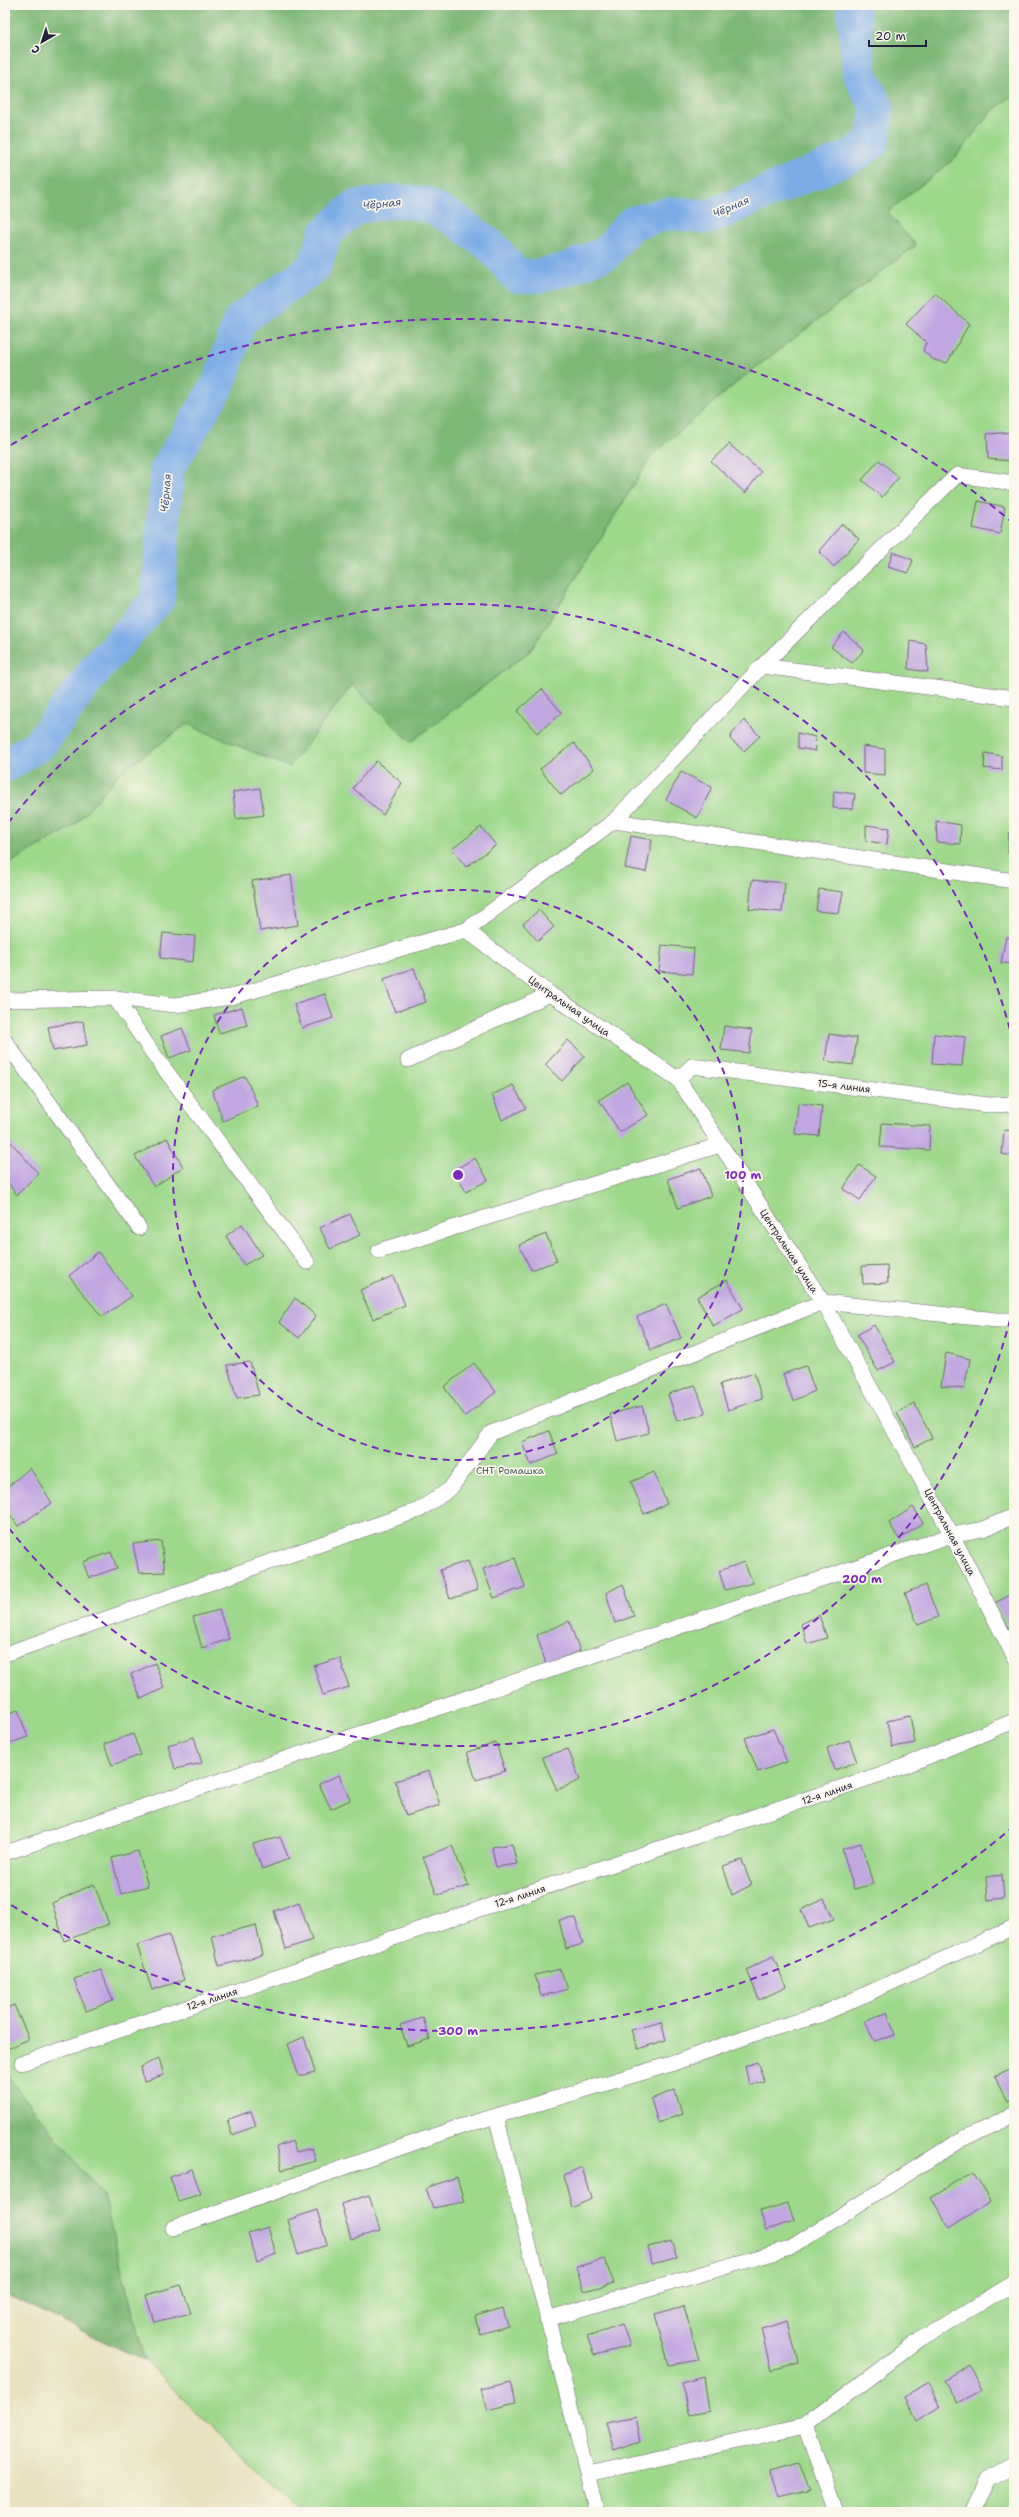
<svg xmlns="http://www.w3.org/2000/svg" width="1019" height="2517" font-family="'Shantell Sans',sans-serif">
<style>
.green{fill:#9dd88b;stroke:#607d63}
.forest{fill:#7eb877;stroke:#506d59}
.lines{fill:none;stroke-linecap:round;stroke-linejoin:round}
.river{stroke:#7cabe6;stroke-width:34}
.building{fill:#c1a6e1}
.street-casing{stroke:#68656a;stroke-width:16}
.street{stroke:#fff;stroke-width:15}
.ring{fill:none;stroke:#7b2cbf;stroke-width:2;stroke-dasharray:7 5}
.labels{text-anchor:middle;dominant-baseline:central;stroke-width:3.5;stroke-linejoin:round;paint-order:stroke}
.street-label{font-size:10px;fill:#22223b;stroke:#fbf7ec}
.park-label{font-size:10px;fill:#475953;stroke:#fbf7ec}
.water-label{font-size:11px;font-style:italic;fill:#46597f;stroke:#fbf7ec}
.centre{fill:#7b2cbf;stroke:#fbf7ec;stroke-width:2}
.ring-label{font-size:12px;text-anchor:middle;font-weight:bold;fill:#7b2cbf;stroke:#fbf7ec;stroke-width:3.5;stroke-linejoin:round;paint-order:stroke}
</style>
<rect width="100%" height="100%" fill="#fbf7ec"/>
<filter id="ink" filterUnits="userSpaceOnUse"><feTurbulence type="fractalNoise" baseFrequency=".025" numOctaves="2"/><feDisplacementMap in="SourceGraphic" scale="8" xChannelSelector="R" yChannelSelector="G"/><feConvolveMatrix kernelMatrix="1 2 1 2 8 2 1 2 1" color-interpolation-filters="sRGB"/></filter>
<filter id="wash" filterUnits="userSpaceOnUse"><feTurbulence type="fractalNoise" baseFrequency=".012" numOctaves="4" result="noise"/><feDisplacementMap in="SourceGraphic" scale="16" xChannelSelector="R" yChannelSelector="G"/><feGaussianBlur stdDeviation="0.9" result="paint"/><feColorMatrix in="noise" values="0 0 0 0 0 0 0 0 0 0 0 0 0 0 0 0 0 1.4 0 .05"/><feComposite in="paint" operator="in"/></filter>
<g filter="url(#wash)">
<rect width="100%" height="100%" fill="#e9e2c1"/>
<path class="green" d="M 1014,94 L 1014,2512 L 300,2512 L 145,2361 L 103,2196 L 5,2073 L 5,866 L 75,825 L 119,774 L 187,724 L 289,767 L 352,685 L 411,742 L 531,650 L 653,454 L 742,378 L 916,245 L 886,212 L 954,159 L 991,112 Z"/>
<path class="forest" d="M 5,5 L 1014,5 L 1014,94 L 991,112 L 954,159 L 887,212 L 916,245 L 742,378 L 653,454 L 531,650 L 411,742 L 352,685 L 289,767 L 187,724 L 119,774 L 75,825 L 5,866 Z
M 5,2073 L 103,2196 L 145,2361 L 5,2294 Z"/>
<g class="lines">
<path class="river" d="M 5,765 L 39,745 L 97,667 L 158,599 L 167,469 L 219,383 L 240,320 L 314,267 L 326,233 L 355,207 L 397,201 L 425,204 L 454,219 L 491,246 L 517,276 L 539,276 L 567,269 L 606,253 L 632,223 L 670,213 L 709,217 L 852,156 L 873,142 L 877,107 L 859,73 L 853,5"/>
</g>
<g id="blocks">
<path class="building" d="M 935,293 L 969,324 L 947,363 L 934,360 L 923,351 L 926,342 L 906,324 Z
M 1014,432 L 1014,461 L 988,459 L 987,434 Z
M 729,444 L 761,472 L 745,493 L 711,461 Z
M 879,460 L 899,477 L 882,497 L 862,480 Z
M 978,501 L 1005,507 L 1000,534 L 973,528 Z
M 842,524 L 859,539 L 834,567 L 819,551 Z
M 893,552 L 913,560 L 908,573 L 888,567 Z
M 844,632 L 864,650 L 852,663 L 831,647 Z
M 910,641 L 926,644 L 928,672 L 908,669 Z
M 542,689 L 562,713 L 537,733 L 517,711 Z
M 744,720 L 760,736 L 744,751 L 730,739 L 732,734 Z
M 798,733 L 815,737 L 816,751 L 798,748 Z
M 574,743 L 594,769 L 561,795 L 540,769 Z
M 863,746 L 885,749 L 885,775 L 863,773 Z
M 985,753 L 1002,756 L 1002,770 L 984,768 Z
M 376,761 L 402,783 L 383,815 L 353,788 Z
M 681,772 L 712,787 L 697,818 L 666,800 Z
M 260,788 L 264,815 L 236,819 L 233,792 Z
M 834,791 L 855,794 L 853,809 L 833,808 Z
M 936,821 L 961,825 L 960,844 L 937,842 Z
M 866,825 L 889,828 L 887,844 L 866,841 Z
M 481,827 L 496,845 L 466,867 L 452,849 Z
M 1009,833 L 1014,834 L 1014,854 L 1008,853 Z
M 631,836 L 652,840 L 646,872 L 625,868 Z
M 291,875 L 298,925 L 260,931 L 252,881 Z
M 752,880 L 785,883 L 782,912 L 749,909 Z
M 819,889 L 843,892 L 839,913 L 816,911 Z
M 539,910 L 554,927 L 538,941 L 523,924 Z
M 163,933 L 195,936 L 193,962 L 160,958 Z
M 1006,937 L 1014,938 L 1014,964 L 1001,963 Z
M 662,945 L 694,948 L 692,974 L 659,971 Z
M 414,968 L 426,1002 L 395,1012 L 384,979 Z
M 325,994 L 333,1018 L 302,1028 L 294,1004 Z
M 242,1007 L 247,1025 L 219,1033 L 214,1015 Z
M 83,1021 L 87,1045 L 53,1051 L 48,1027 Z
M 724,1026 L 752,1030 L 749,1053 L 721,1050 Z
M 182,1028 L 191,1050 L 169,1058 L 161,1036 Z
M 829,1034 L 857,1038 L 853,1065 L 825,1061 Z
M 934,1034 L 965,1037 L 962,1066 L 932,1064 Z
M 568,1040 L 585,1056 L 562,1081 L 545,1065 Z
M 245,1076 L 258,1106 L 223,1121 L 212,1090 Z
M 627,1082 L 648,1115 L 620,1132 L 599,1100 Z
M 513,1085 L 526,1108 L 502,1120 L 492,1095 Z
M 798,1103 L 822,1106 L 819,1136 L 795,1134 Z
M 882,1123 L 930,1126 L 929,1150 L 880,1147 Z
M 1004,1130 L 1014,1131 L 1014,1156 L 1002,1154 Z
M 167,1138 L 183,1167 L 154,1187 L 135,1156 Z
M 9,1140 L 38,1173 L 17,1195 L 5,1179 L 5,1143 Z
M 475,1158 L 488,1180 L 466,1192 L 454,1170 Z
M 859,1165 L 876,1176 L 860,1200 L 843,1189 Z
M 701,1168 L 711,1196 L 678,1208 L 668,1179 Z
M 350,1214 L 360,1235 L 330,1249 L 320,1228 Z
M 242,1224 L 262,1255 L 244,1265 L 226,1236 Z
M 546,1234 L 557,1261 L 531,1270 L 519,1245 Z
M 98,1252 L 132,1296 L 102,1317 L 69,1276 Z
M 887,1265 L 888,1283 L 863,1284 L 862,1266 Z
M 393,1276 L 405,1305 L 373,1319 L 360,1290 Z
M 727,1280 L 743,1309 L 713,1326 L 697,1297 Z
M 295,1298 L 316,1316 L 299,1338 L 279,1322 Z
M 666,1304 L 681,1338 L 651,1350 L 637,1317 Z
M 874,1325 L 895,1362 L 878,1371 L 857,1335 Z
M 946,1353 L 970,1359 L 964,1389 L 941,1386 Z
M 250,1362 L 259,1395 L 237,1398 L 227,1365 Z
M 474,1363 L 496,1392 L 465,1416 L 444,1387 Z
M 806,1366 L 815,1391 L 793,1401 L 783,1374 Z
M 754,1373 L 762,1399 L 728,1410 L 720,1384 Z
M 695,1385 L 706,1414 L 677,1421 L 668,1394 Z
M 914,1403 L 932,1438 L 915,1447 L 897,1413 Z
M 642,1406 L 649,1433 L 617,1441 L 610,1414 Z
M 549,1431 L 558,1454 L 531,1465 L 522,1442 Z
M 30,1468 L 52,1503 L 18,1526 L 5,1507 L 5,1489 Z
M 654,1472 L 667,1504 L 644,1514 L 631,1482 Z
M 913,1507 L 923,1523 L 899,1539 L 889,1523 Z
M 161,1541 L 165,1572 L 139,1573 L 133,1544 Z
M 111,1552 L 117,1568 L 89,1578 L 83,1562 Z
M 515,1558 L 525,1587 L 494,1598 L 483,1569 Z
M 468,1561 L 478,1590 L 450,1599 L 440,1570 Z
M 744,1562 L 753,1583 L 725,1590 L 719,1571 Z
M 623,1584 L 634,1616 L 615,1623 L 606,1593 Z
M 926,1585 L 938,1617 L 918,1625 L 905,1593 Z
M 1014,1593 L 1014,1632 L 1012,1634 L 995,1603 Z
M 219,1610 L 229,1639 L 202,1648 L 193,1617 Z
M 819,1615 L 827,1638 L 807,1644 L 801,1624 Z
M 569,1621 L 580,1651 L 546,1664 L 537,1635 Z
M 340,1658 L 349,1687 L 323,1695 L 314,1666 Z
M 155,1663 L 164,1688 L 141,1699 L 131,1674 Z
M 18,1710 L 28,1737 L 5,1745 L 5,1715 Z
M 910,1716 L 915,1743 L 892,1747 L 887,1721 Z
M 773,1729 L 787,1762 L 758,1772 L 745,1738 Z
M 133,1734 L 141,1755 L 112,1765 L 104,1744 Z
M 194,1737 L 202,1763 L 175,1769 L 168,1745 Z
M 849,1740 L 857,1762 L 834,1770 L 827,1748 Z
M 496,1743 L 505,1771 L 476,1780 L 467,1752 Z
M 568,1749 L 580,1780 L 557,1790 L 542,1757 Z
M 429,1771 L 440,1805 L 406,1816 L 395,1781 Z
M 339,1775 L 350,1800 L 331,1809 L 319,1784 Z
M 280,1837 L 289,1859 L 262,1869 L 253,1844 Z
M 861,1843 L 873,1884 L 854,1889 L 842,1849 Z
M 512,1844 L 517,1864 L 496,1867 L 492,1847 Z
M 452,1846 L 469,1886 L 437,1895 L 423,1857 Z
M 138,1851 L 148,1886 L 121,1894 L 112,1858 Z
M 742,1860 L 751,1885 L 732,1895 L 723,1866 Z
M 1002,1875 L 1004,1898 L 988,1900 L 986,1877 Z
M 94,1884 L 109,1924 L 64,1941 L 52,1903 Z
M 824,1899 L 834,1919 L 809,1928 L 801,1910 Z
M 299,1902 L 312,1940 L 286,1949 L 274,1911 Z
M 575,1918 L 583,1944 L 566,1949 L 559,1920 Z
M 256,1925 L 263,1955 L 219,1966 L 212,1936 Z
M 169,1935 L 184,1980 L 152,1990 L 137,1945 Z
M 773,1956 L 786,1987 L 759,2000 L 747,1970 Z
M 560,1969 L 568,1989 L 541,1996 L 535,1975 Z
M 101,1970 L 113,2001 L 86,2011 L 74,1979 Z
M 14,2005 L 29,2039 L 5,2050 L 5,2009 Z
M 887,2012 L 895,2035 L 874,2041 L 865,2022 Z
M 423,2018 L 430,2039 L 407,2046 L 400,2025 Z
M 661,2022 L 666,2040 L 638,2049 L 631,2030 Z
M 304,2037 L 315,2072 L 299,2076 L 288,2044 Z
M 159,2058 L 164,2075 L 144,2081 L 141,2067 Z
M 757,2062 L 765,2082 L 749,2085 L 745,2066 Z
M 1014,2068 L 1014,2099 L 1008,2102 L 995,2077 Z
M 675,2090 L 682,2114 L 658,2123 L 651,2099 Z
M 251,2111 L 256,2126 L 232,2135 L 227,2120 Z
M 292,2141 L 296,2152 L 312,2148 L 316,2161 L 282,2170 L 276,2147 Z
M 582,2167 L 591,2199 L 572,2208 L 564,2175 Z
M 192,2169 L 201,2194 L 178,2201 L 170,2177 Z
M 973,2172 L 991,2201 L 950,2228 L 931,2198 Z
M 457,2177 L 464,2202 L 433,2208 L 426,2188 Z
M 369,2195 L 380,2231 L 351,2239 L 341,2204 Z
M 788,2203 L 794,2221 L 766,2230 L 760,2211 Z
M 317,2210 L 327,2245 L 298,2255 L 288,2220 Z
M 268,2227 L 276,2254 L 257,2262 L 248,2233 Z
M 671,2241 L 677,2258 L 651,2264 L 648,2247 Z
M 604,2259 L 614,2283 L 584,2291 L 576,2267 Z
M 181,2285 L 191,2313 L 154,2322 L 146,2295 Z
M 684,2306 L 699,2360 L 669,2365 L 655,2314 Z
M 503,2308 L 508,2326 L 480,2334 L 475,2316 Z
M 788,2321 L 798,2363 L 771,2370 L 761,2329 Z
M 622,2324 L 630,2346 L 594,2355 L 587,2336 Z
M 969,2365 L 981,2390 L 957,2403 L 944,2380 Z
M 704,2377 L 709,2411 L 690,2415 L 681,2383 Z
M 511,2382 L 516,2403 L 487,2410 L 481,2389 Z
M 928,2383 L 940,2407 L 918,2421 L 905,2397 Z
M 635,2417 L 640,2442 L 614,2451 L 606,2423 Z
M 799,2464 L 810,2489 L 776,2497 L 771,2472 Z"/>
</g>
</g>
<g filter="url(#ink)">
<use href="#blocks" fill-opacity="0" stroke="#68656a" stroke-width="1"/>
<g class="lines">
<defs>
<path id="street" d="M 762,666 L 1014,698
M 614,821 L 1014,881
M 466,930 L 550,994 L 678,1079 L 823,1302 L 952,1535 L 1014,1656
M 115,998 L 152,1052 L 307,1262
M 5,1000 L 115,998 L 175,1005 L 231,997 L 466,930 L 614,821 L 762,666 L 957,475 L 1014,483
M 5,1041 L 139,1228
M 408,1060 L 550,994
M 678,1079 L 692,1066 L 988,1105 L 1014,1104
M 379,1251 L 720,1145
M 5,1654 L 419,1510 L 450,1489 L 491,1433 L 823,1302 L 997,1320 L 1014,1320
M 5,1853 L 952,1535 L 983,1529 L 1014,1516
M 22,2063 L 902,1767 L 1014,1721
M 496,2116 L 597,2512
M 173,2228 L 456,2128 L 671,2064 L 757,2033 L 820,2015 L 1014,1927
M 547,2319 L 790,2248 L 960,2140 L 1014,2115
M 805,2426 L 836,2512
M 588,2474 L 805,2426 L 919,2340 L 1014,2283
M 973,2512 L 989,2480 L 1014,2465"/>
</defs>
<use href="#street" class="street-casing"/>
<use href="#street" class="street"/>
</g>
</g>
<g class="ring">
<circle cx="458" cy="1175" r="285"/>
<path d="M1013 1308A571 571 0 0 1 8 1527M8 823A571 571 0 0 1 1013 1042"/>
<path d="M1014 1826A856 856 0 0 1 11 1905M11 445A856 856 0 0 1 1014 524"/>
</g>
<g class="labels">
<g class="street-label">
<text transform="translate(569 1006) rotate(35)">Центральная улица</text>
<text transform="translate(844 1086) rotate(7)">15-я линия</text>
<text transform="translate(789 1251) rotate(57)">Центральная улица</text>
<text transform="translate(950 1532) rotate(62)">Центральная улица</text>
<text transform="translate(827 1793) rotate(-19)">12-я линия</text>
<text transform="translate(520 1896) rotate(-18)">12-я линия</text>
<text transform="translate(212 1999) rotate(-18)">12-я линия</text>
</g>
<g class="park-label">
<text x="510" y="1470">СНТ Ромашка</text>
</g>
<g class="water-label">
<text transform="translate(382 204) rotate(-6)">Чёрная</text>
<text transform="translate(731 207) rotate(-23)">Чёрная</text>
<text transform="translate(166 493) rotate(-85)">Чёрная</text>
</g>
</g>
<circle cx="458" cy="1175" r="6" class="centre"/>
<g class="ring-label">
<text x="743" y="1179">100 m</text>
<text x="862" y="1583">200 m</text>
<text x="458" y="2035">300 m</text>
</g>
<rect width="1019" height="2517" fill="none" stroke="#fbf7ec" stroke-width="20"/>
<g transform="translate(42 42) rotate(219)" stroke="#fbf7ec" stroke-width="3" paint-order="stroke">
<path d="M0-3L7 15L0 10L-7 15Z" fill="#22223b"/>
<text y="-6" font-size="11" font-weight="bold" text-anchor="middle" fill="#22223b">С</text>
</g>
<path d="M869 40v6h57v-6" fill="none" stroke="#22223b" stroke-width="2"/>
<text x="875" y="40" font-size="12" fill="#22223b" stroke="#fbf7ec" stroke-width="3" paint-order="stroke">20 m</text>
</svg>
